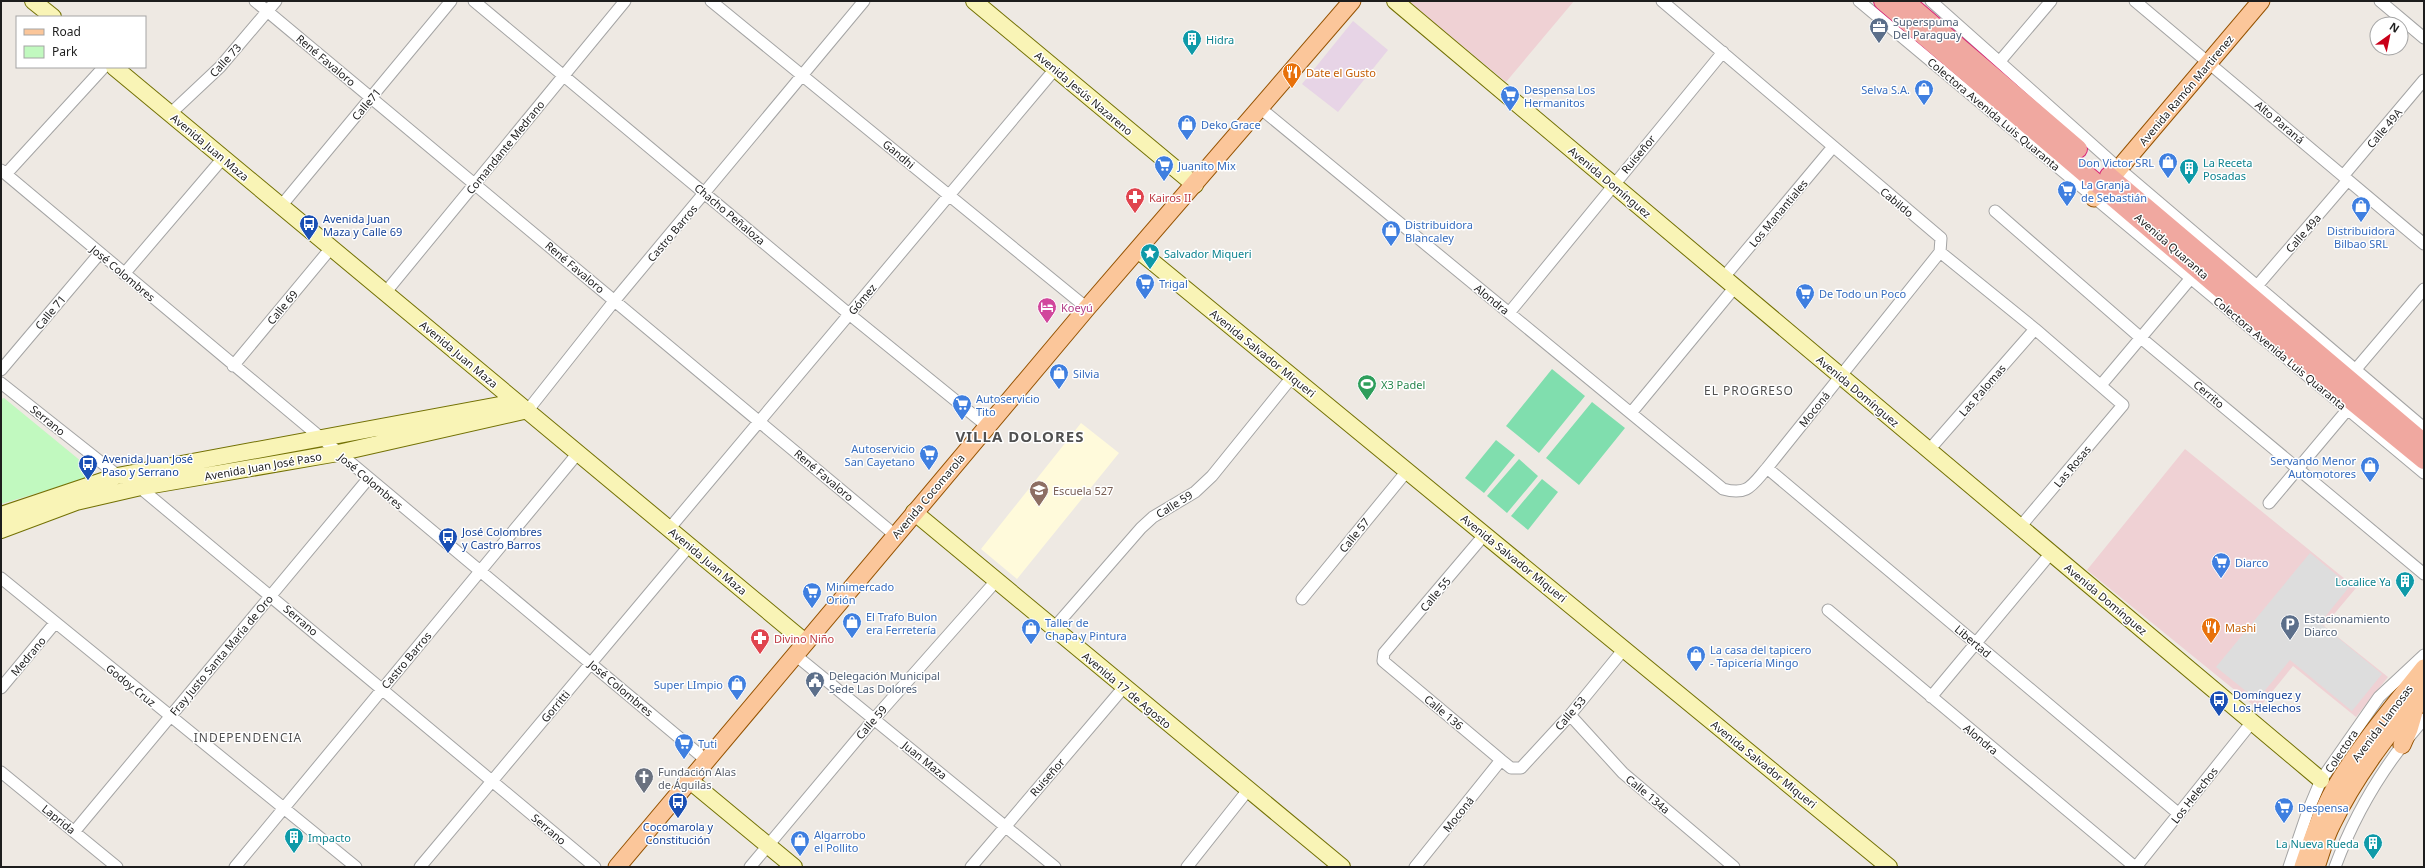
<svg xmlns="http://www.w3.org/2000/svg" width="2425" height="868" font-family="'Noto Sans',sans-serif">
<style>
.commercial{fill:#efd1d4}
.industrial{fill:#e7d4e6}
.education{fill:#fffadb}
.park{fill:#c1f9bf}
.pitch{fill:#80deae}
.parking{fill:#ddd}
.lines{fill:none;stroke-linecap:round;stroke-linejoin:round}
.minor-casing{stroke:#a4a4a4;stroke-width:13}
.secondary-casing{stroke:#737105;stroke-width:18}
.primary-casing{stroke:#955200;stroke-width:19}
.trunk-casing{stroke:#d82478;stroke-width:20}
.minor{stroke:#fff;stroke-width:11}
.secondary{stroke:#f9f4b6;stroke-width:16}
.primary{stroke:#fbc69a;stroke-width:17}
.trunk{stroke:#f0a8a0;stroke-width:18}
.labels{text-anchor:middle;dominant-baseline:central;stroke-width:3;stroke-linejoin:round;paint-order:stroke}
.service-label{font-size:11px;fill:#4e5e75;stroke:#fff;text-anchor:start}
.culture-label{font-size:11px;fill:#0d838f;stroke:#fff;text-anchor:start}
.street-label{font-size:11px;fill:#1d1d1d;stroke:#fff}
.food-label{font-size:11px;fill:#c56008;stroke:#fff;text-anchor:start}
.shop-label{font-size:11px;fill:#366cbe;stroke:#fff;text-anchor:start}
.health-label{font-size:11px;fill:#be3a42;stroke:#fff;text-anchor:start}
.transit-label{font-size:11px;fill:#164399;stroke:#fff;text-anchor:start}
.hotel-label{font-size:11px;fill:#b23c85;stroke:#fff;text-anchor:start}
.leisure-label{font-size:11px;fill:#27864d;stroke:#fff;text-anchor:start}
.education-label{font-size:11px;fill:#785e54;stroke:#fff;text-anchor:start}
.worship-label{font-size:11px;fill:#5b616d;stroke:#fff;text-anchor:start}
.neighbourhood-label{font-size:12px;letter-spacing:1px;fill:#505050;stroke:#fff}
.district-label{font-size:15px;font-weight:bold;letter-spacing:1px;fill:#505050;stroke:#fff}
</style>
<rect width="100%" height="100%" fill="#eee9e3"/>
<path class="commercial" d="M 1408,1 L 1574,1 L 1506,82 Z
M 2185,449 L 2356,588 L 2324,626 L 2388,677 L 2356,717 L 2293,666 L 2258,709 L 2087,570 Z"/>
<path class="industrial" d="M 1353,21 L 1388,50 L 1338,112 L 1302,84 Z"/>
<path class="education" d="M 1081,423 L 1119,453 L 1017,579 L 981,549 Z"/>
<path class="park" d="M 4,398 L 93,471 L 88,478 L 1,504 L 1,399 Z"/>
<path class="pitch" d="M 1552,369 L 1585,396 L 1539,453 L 1506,426 Z
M 1592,402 L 1625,428 L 1579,485 L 1546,458 Z
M 1496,440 L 1515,455 L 1484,493 L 1465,478 Z
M 1519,459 L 1538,476 L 1507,513 L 1487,496 Z
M 1542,479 L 1558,492 L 1528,530 L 1511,516 Z"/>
<path class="parking" d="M 2310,553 L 2350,586 L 2320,623 L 2382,674 L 2352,711 L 2290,660 L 2257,700 L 2216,667 Z"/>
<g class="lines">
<defs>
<path id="minor" d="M 255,1 L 895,535
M 474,1 L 849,314 L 987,426
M 711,1 L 1087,308
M 1662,1 L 1941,238 L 1940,252
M 1859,1 L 2424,473
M 1931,1 L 2123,172 L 2424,428
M 2135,1 L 2424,244
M 2380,1 L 2424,38
M 2000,61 L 2051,1
M 1260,108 L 1723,489 C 1748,496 1752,485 1767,468 L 1940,252
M 170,114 L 220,67 L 276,1
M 1,170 L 706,760
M 6,174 L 104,67
M 2343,176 L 2424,80
M 281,206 L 451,1
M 1995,211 L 2141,338 L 2424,574
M 1940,252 L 2035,329 L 2123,405 L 2020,527
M 124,274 L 223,158
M 1724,277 L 1832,148
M 2257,286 L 2348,180
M 385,293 L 625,1
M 1509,313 L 1723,52
M 233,366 L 331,248
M 2356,369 L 2424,289
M 1,370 L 100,253
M 1,383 L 121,478
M 2101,385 L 2191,278
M 528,410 L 615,300 L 864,1
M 1631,413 L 1735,287
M 1929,450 L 2035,329
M 1767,468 L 2179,814
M 138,486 L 595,867
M 2269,503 L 2348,409
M 669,529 L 1055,69
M 1485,534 L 1384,653 L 1383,661 L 1501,760 L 1511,768 L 1521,768 L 1570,715 L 1624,649
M 1,578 L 356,867
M 1302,599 L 1407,471
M 1828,610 L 2135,867
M 1053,629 L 1141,528 L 1153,517 L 1195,492 L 1212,476 L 1292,377
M 794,654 L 1055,867
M 1,688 L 55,623
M 1931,697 L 2051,553
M 1570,715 L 1623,773 L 1734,867
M 1,772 L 117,867
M 74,832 L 368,479
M 235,867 L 578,453
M 420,867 L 690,545
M 750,867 L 874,719 L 996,581
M 971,867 L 1124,687
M 1187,867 L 1248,790
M 1415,867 L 1501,760
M 2136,867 L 2252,722
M 2289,867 L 2308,811 L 2321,780 L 2379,697 L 2424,655
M 2335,867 C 2355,813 2386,762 2424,719"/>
<path id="secondary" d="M 33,1 L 53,17
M 974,1 L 1195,185
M 1395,1 L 2321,780
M 114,67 L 805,642
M 1138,250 L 1889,867
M 914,512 L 1342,867
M 1,515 L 117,476 L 516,402
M 1,530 L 76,502 L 141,487 L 338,453 L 528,410
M 689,780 L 794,867"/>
<path id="primary" d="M 2094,198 L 2261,1
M 2402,745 L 2409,729 L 2416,705
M 617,867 L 1087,308 L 1352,1
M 2303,867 C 2312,840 2321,813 2335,788 C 2360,745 2393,707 2424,668
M 2316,867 C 2321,853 2325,837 2332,824 C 2356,774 2390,732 2424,689"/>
<path id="trunk" d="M 1883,1 L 2353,402 L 2424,460
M 1905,1 L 2078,149
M 2109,176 L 2424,443"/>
</defs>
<use href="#minor" class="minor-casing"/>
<use href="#secondary" class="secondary-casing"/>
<use href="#primary" class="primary-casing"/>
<use href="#trunk" class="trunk-casing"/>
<use href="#minor" class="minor"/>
<use href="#secondary" class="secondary"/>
<use href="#primary" class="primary"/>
<use href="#trunk" class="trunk"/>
</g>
<defs>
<symbol id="office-pin" viewBox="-11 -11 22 30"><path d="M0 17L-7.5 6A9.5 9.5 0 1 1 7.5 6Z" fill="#5c6f8a" stroke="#fff"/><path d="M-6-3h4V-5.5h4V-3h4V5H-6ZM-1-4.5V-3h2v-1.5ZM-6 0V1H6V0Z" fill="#fff"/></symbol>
<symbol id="building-pin" viewBox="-11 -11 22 30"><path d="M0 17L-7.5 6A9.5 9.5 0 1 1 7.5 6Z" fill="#0f9aa8" stroke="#fff"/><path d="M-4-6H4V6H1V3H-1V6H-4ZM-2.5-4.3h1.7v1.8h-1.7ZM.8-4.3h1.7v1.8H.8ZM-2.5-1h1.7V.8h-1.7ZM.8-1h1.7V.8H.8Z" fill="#fff"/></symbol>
<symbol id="restaurant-pin" viewBox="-11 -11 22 30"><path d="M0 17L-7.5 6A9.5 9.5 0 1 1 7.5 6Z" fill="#e8710a" stroke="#fff"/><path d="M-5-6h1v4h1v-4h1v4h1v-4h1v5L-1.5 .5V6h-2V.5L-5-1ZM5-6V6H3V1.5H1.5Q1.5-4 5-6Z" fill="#fff"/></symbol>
<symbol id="shop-pin" viewBox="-11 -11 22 30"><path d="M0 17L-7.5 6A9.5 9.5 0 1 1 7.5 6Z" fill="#3f7fe0" stroke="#fff"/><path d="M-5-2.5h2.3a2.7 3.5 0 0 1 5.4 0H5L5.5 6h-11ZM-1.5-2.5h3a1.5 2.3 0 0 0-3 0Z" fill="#fff"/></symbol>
<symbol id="supermarket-pin" viewBox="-11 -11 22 30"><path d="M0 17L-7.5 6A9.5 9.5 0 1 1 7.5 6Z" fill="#3f7fe0" stroke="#fff"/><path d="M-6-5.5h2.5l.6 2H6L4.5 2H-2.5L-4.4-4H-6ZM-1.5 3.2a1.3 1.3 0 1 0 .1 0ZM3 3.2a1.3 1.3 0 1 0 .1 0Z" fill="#fff"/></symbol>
<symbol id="pharmacy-pin" viewBox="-11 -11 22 30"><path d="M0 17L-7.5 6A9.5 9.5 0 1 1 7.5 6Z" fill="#e0444e" stroke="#fff"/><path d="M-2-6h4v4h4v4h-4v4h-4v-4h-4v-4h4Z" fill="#fff"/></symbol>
<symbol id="bus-pin" viewBox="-11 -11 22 30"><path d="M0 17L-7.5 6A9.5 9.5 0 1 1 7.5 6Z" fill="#1a4fb4" stroke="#fff"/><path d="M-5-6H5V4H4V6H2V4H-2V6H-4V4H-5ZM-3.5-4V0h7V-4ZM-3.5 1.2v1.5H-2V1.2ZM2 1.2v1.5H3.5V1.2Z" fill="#fff"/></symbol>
<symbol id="sight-pin" viewBox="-11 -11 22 30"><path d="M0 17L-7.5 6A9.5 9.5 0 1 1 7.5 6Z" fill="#0f9aa8" stroke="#fff"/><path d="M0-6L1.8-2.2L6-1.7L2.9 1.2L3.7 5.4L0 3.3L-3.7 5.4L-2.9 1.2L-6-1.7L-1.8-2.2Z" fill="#fff"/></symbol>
<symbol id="hotel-pin" viewBox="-11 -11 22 30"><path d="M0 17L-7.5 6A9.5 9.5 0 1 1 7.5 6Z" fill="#d1479c" stroke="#fff"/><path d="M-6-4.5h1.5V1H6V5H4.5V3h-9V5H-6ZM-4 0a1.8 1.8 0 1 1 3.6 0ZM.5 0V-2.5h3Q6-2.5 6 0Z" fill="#fff"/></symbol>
<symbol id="stadium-pin" viewBox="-11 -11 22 30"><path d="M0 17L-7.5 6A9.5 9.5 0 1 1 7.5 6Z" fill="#2e9e5b" stroke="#fff"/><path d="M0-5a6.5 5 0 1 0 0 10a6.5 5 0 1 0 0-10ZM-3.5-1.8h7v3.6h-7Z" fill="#fff"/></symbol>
<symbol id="school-pin" viewBox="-11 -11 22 30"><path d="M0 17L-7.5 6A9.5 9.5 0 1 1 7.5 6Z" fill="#8d6e63" stroke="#fff"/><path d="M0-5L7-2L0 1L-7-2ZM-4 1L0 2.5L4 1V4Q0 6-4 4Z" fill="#fff"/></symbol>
<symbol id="parking-pin" viewBox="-11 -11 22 30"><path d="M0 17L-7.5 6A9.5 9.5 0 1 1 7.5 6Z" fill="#5c6f8a" stroke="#fff"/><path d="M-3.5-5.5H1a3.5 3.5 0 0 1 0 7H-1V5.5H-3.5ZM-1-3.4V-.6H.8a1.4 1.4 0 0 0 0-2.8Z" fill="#fff"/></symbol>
<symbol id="civic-pin" viewBox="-11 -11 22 30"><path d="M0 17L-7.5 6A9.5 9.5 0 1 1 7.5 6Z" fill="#5c6f8a" stroke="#fff"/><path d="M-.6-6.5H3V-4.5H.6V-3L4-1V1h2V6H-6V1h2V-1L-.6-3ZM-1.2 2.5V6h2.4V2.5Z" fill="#fff"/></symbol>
<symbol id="church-pin" viewBox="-11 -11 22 30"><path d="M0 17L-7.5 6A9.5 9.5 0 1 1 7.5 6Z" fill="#6b7280" stroke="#fff"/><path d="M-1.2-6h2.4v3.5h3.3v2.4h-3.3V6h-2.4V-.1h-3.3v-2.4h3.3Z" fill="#fff"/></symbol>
</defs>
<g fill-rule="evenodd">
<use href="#office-pin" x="1868" y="16" width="22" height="30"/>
<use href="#building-pin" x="1181" y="28" width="22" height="30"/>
<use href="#restaurant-pin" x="1281" y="61" width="22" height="30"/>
<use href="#shop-pin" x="1913" y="78" width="22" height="30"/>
<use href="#supermarket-pin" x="1499" y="84" width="22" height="30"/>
<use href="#shop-pin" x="1176" y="113" width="22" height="30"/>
<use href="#shop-pin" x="2157" y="151" width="22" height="30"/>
<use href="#supermarket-pin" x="1153" y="154" width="22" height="30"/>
<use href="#building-pin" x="2178" y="157" width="22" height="30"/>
<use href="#supermarket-pin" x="2056" y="179" width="22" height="30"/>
<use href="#pharmacy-pin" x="1124" y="186" width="22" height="30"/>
<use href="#shop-pin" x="2350" y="195" width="22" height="30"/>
<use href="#bus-pin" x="298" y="213" width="22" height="30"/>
<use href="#shop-pin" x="1380" y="219" width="22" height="30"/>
<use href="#sight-pin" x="1139" y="242" width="22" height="30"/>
<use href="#supermarket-pin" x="1134" y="272" width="22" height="30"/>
<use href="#supermarket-pin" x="1794" y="282" width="22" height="30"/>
<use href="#hotel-pin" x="1036" y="296" width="22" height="30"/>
<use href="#shop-pin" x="1048" y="362" width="22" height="30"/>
<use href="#stadium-pin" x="1356" y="373" width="22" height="30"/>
<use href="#supermarket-pin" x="951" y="393" width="22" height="30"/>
<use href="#supermarket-pin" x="918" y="443" width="22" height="30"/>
<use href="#bus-pin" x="77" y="453" width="22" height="30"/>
<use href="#shop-pin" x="2359" y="455" width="22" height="30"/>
<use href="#school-pin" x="1028" y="479" width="22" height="30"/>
<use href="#bus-pin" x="437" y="526" width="22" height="30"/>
<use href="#supermarket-pin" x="2210" y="551" width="22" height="30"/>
<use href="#building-pin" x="2394" y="570" width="22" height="30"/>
<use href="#supermarket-pin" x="801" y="581" width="22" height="30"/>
<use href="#shop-pin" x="841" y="611" width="22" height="30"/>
<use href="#parking-pin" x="2279" y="613" width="22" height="30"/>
<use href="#restaurant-pin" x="2200" y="616" width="22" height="30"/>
<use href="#shop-pin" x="1020" y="617" width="22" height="30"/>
<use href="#pharmacy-pin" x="749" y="627" width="22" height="30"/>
<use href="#shop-pin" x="1685" y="644" width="22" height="30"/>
<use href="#civic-pin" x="804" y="670" width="22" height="30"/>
<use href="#shop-pin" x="726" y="673" width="22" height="30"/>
<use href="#bus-pin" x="2208" y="689" width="22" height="30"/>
<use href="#supermarket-pin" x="673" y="732" width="22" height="30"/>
<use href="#church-pin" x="633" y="766" width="22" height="30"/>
<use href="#bus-pin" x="667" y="791" width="22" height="30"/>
<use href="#supermarket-pin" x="2273" y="796" width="22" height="30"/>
<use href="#building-pin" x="283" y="826" width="22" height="30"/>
<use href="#shop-pin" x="789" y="829" width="22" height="30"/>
<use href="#building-pin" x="2362" y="832" width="22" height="30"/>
</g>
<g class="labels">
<g class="service-label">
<text x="1893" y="21">Superspuma<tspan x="1893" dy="13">Del Paraguay</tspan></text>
<text x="2304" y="618">Estacionamiento<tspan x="2304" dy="13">Diarco</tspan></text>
<text x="829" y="675">Delegación Municipal<tspan x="829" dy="13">Sede Las Dolores</tspan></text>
</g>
<g class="culture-label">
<text x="1206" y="39">Hidra</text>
<text x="2203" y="162">La Receta<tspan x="2203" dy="13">Posadas</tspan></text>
<text x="1164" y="253">Salvador Miqueri</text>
<text x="2391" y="581" text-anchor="end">Localice Ya</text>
<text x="308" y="837">Impacto</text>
<text x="2359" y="843" text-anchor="end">La Nueva Rueda</text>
</g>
<g class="street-label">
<text transform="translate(225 60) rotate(-48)">Calle 73</text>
<text transform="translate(326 60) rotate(40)">René Favaloro</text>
<text transform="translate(2186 90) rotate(-50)">Avenida Ramón Martirenez</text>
<text transform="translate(1084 93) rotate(40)">Avenida Jesús Nazareno</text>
<text transform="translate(366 104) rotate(-50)">Calle71</text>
<text transform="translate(1994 114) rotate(40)">Colectora Avenida Luis Quaranta</text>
<text transform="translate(2280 122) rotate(40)">Alto Paraná</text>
<text transform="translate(2384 128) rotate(-50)">Calle 49A</text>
<text transform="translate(210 147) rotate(40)">Avenida Juan Maza</text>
<text transform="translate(505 147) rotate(-51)">Comandante Medrano</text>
<text transform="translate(899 154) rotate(40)">Gandhi</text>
<text transform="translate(1638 154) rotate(-50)">Ruiseñor</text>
<text transform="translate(1610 182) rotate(40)">Avenida Domínguez</text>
<text transform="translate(1897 202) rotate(40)">Cabildo</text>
<text transform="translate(1778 213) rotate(-50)">Los Manantiales</text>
<text transform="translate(730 214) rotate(40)">Chacho Peñaloza</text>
<text transform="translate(672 233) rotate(-50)">Castro Barros</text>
<text transform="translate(2303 233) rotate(-49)">Calle 49a</text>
<text transform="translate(2172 246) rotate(41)">Avenida Quaranta</text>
<text transform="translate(575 267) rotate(40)">René Favaloro</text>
<text transform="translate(123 273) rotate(40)">José Colombres</text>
<text transform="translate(862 299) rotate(-50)">Gómez</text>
<text transform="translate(1492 299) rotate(39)">Alondra</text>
<text transform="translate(282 307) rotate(-50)">Calle 69</text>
<text transform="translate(50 312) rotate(-50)">Calle 71</text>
<text transform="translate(1263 353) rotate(39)">Avenida Salvador Miqueri</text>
<text transform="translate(2280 353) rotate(40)">Colectora Avenida Luis Quaranta</text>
<text transform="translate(459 354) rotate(40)">Avenida Juan Maza</text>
<text transform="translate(1982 390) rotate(-49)">Las Palomas</text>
<text transform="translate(1858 391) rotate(40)">Avenida Domínguez</text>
<text transform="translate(2209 394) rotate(40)">Cerrito</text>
<text transform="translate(1814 409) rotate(-51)">Moconá</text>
<text transform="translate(48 420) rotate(39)">Serrano</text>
<text transform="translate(263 466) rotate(-10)">Avenida Juan José Paso</text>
<text transform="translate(2072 466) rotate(-50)">Las Rosas</text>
<text transform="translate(824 475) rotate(40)">René Favaloro</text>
<text transform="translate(371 481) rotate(40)">José Colombres</text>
<text transform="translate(928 496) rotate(-50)">Avenida Cocomarola</text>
<text transform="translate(1174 504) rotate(-32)">Calle 59</text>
<text transform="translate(1354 535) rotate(-51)">Calle 57</text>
<text transform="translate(1514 558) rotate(39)">Avenida Salvador Miqueri</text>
<text transform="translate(708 561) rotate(40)">Avenida Juan Maza</text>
<text transform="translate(1435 594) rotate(-50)">Calle 55</text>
<text transform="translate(2106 599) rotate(40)">Avenida Domínguez</text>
<text transform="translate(301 620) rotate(40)">Serrano</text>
<text transform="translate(1973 641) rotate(40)">Libertad</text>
<text transform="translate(221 655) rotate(-50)">Fray Justo Santa María de Oro</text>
<text transform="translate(28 656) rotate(-50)">Medrano</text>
<text transform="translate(406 660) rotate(-50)">Castro Barros</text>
<text transform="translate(131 685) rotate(39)">Godoy Cruz</text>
<text transform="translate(621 688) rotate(40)">José Colombres</text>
<text transform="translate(1127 690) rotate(40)">Avenida 17 de Agosto</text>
<text transform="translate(555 706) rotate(-50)">Gorritti</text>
<text transform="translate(1444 712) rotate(40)">Calle 136</text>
<text transform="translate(1570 713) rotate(-49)">Calle 53</text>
<text transform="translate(871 722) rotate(-49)">Calle 59</text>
<text transform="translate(2382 723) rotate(-53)">Avenida Llamosas</text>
<text transform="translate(1981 739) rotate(40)">Alondra</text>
<text transform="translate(2341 751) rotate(-56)">Colectora</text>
<text transform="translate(925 760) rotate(39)">Juan Maza</text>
<text transform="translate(1764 764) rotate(39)">Avenida Salvador Miqueri</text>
<text transform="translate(1047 777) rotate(-49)">Ruiseñor</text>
<text transform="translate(1648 794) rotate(40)">Calle 134a</text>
<text transform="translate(2194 795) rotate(-52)">Los Helechos</text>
<text transform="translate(1458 814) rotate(-51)">Moconá</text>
<text transform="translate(59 819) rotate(39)">Laprida</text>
<text transform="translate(549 829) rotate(40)">Serrano</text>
</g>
<g class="food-label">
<text x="1306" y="72">Date el Gusto</text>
<text x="2225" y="627">Mashi</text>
</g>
<g class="shop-label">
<text x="1524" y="89">Despensa Los<tspan x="1524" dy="13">Hermanitos</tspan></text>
<text x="1910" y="89" text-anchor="end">Selva S.A.</text>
<text x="1201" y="124">Deko Grace</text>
<text x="2154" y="162" text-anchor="end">Don Victor SRL</text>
<text x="1178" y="165">Juanito Mix</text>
<text x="2081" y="184">La Granja<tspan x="2081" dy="13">de Sebastián</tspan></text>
<text x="1405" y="224">Distribuidora<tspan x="1405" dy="13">Blancaley</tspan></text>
<text x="2361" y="230" text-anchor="middle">Distribuidora<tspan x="2361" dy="13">Bilbao SRL</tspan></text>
<text x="1159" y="283">Trigal</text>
<text x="1819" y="293">De Todo un Poco</text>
<text x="1073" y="373">Silvia</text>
<text x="976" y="398">Autoservicio<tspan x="976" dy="13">Tito</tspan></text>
<text x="915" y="448" text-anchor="end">Autoservicio<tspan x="915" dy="13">San Cayetano</tspan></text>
<text x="2356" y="460" text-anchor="end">Servando Menor<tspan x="2356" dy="13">Automotores</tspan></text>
<text x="2235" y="562">Diarco</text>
<text x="826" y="586">Minimercado<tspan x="826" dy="13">Orión</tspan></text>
<text x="866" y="616">El Trafo Bulon<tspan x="866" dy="13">era Ferretería</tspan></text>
<text x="1045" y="622">Taller de<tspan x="1045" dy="13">Chapa y Pintura</tspan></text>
<text x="1710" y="649">La casa del tapicero<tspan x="1710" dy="13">- Tapicería Mingo</tspan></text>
<text x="723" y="684" text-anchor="end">Super LImpio</text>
<text x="698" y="743">Tuti</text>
<text x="2298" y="807">Despensa</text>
<text x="814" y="834">Algarrobo<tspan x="814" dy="13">el Pollito</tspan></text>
</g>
<g class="health-label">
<text x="1149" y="197">Kairos II</text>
<text x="774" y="638">Divino Niño</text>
</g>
<g class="transit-label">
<text x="323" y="218">Avenida Juan<tspan x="323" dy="13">Maza y Calle 69</tspan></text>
<text x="102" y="458">Avenida Juan José<tspan x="102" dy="13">Paso y Serrano</tspan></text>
<text x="462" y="531">José Colombres<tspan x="462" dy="13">y Castro Barros</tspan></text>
<text x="2233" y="694">Domínguez y<tspan x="2233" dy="13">Los Helechos</tspan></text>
<text x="678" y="826" text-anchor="middle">Cocomarola y<tspan x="678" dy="13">Constitución</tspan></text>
</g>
<g class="hotel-label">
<text x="1061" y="307">Koeyú</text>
</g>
<g class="leisure-label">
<text x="1381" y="384">X3 Padel</text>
</g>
<g class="education-label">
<text x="1053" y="490">Escuela 527</text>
</g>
<g class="worship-label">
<text x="658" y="771">Fundación Alas<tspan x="658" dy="13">de Águilas</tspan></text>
</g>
<g class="neighbourhood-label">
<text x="1749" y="390">EL PROGRESO</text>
<text x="248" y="737">INDEPENDENCIA</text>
</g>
<g class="district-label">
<text x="1020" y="436">VILLA DOLORES</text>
</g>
</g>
<rect width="2425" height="868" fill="none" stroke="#1d1d1d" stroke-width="4"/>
<rect x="16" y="16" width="130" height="52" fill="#ffffff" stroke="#a5a5a5"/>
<rect x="24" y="29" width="20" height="6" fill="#fbc69a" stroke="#a5a5a5"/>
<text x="52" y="36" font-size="12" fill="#1d1d1d">Road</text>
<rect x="24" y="46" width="20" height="12" fill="#c1f9bf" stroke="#a5a5a5"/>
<text x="52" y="56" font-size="12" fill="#1d1d1d">Park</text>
<g transform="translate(2389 36) rotate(33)"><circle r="19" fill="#ffffff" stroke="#a5a5a5"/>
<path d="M0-3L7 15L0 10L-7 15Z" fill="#c90019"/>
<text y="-6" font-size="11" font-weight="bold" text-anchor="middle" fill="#1d1d1d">N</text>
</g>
</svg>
